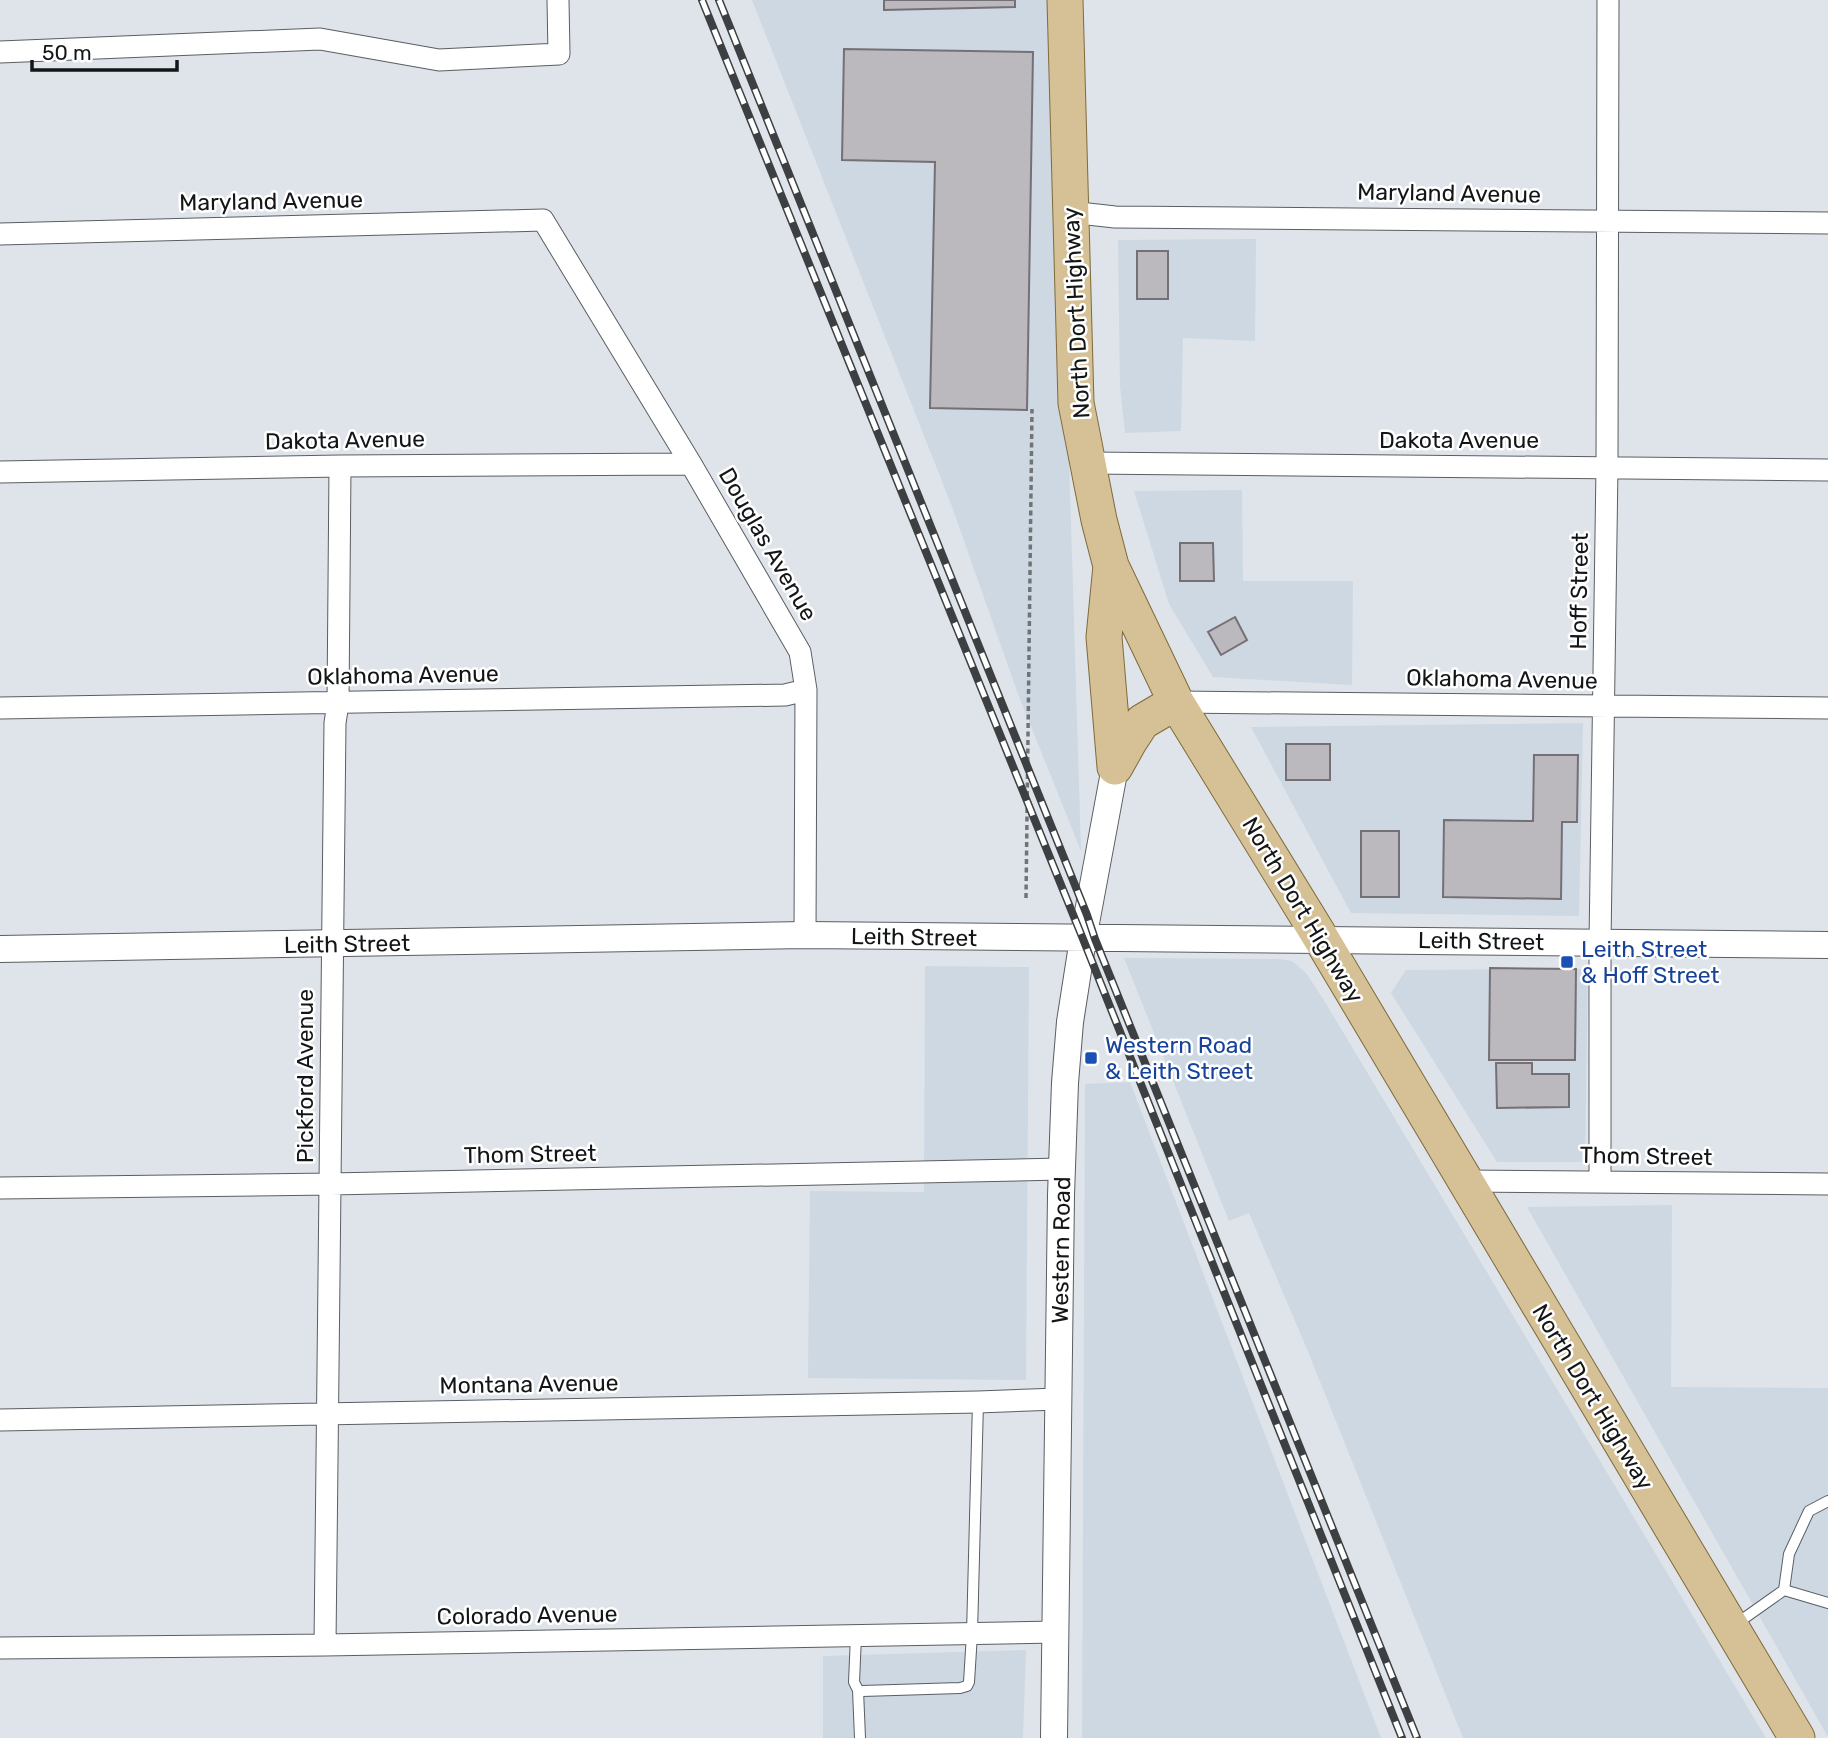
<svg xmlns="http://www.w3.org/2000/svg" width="1828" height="1738" font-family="Rubik,sans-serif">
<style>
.built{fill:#cdd8e3}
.building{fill:#bbb8be;stroke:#747076;stroke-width:2}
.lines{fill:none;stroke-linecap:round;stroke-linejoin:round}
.service-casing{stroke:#5a5e63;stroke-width:12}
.minor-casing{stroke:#5a5e63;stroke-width:23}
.tertiary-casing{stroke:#5a5e63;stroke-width:28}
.primary-casing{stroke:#7f6a3b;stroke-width:37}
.path{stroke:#707477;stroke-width:3.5;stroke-dasharray:5 3.5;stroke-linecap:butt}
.service{stroke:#fff;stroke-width:10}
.minor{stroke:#fff;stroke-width:21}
.tertiary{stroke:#fff;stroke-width:26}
.primary{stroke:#d5c195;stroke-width:35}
.rail-casing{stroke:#3d4042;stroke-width:8}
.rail{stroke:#fff;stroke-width:5;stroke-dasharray:16;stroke-linecap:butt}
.transit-dot{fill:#1a4fb4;stroke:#fff;stroke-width:2.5}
.labels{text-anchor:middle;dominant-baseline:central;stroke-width:5;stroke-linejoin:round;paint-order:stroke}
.street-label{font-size:23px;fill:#131516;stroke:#fff}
.transit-label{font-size:23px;fill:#164399;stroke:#fff;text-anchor:start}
</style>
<rect width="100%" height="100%" fill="#dee4e9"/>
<path class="built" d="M 752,0 L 1055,0 L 1081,851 L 1018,694 L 951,504 Z
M 1256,239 L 1255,341 L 1183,338 L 1181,431 L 1125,433 L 1120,386 L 1118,240 Z
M 1242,490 L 1243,581 L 1353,581 L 1352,685 L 1213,677 L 1169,604 L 1134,491 Z
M 1583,723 L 1579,916 L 1351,913 L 1251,727 Z
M 1124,958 L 1278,959 L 1292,961 L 1306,973 L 1325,1002 L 1766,1738 L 1463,1738 L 1307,1349 L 1249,1213 L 1229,1221 Z
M 925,966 L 1029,967 L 1026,1380 L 808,1378 L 810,1191 L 924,1192 Z
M 1588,969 L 1585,1162 L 1497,1162 L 1391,993 L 1406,970 Z
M 1130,1082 L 1381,1738 L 1082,1738 L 1085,1084 Z
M 1672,1205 L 1671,1387 L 1828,1388 L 1828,1737 L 1527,1207 Z
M 1026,1650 L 1023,1738 L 823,1738 L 823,1656 Z"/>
<path class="building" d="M 884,0 L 1015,0 L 1015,7 L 884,10 Z
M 844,49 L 1033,52 L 1027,410 L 930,408 L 935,162 L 842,160 Z
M 1137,251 L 1168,251 L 1168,299 L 1137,299 Z
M 1180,543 L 1213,543 L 1214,581 L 1180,581 Z
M 1235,617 L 1247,640 L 1221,655 L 1208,632 Z
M 1286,744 L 1330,744 L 1330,780 L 1286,780 Z
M 1534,755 L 1578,755 L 1577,822 L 1562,822 L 1561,899 L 1443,897 L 1444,820 L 1533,821 Z
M 1361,831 L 1399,831 L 1399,897 L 1361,897 Z
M 1490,968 L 1576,969 L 1575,1060 L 1489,1060 Z
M 1496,1063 L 1532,1063 L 1532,1074 L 1569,1074 L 1569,1107 L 1497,1108 Z"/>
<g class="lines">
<defs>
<path id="service" d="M 1784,1590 L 1789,1554 L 1809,1511 L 1828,1501
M 1736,1624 L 1784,1590 L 1828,1603
M 856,1636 L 854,1682 L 858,1690 L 862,1691 L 960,1688 L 967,1686 L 969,1682 L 972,1634 L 978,1402
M 858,1690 L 860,1738"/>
<path id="minor" d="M 0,52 L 320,39 L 439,60 L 559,54 L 558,0
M 1070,212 L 1115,217 L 1828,223
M 0,234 L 543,220 L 691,464 L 800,652 L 806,690 L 805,935
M 1089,463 L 1828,470
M 0,472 L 340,466 L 691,464
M 1176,702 L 1828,708
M 0,708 L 785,695 L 806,690
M 1464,1181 L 1828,1184
M 1600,1182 L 1600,943 L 1607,467 L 1608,0
M 0,1188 L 331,1184 L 1062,1169
M 0,1420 L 978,1402 L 1058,1399
M 325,1645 L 335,723 L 338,703 L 340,466
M 0,1648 L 325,1645 L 1055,1632"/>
<path id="tertiary" d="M 0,949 L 805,935 L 1828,945
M 1054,1738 L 1061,1195 L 1065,1083 L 1070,1022 L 1083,939 L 1115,767"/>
<path id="primary" d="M 1065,0 L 1076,403 L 1099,520 L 1111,566 L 1176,702 L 1322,940 L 1797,1738
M 1111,566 L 1104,637 L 1115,767
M 1115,767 L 1129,742 L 1142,722 L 1176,702"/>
</defs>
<use href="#service" class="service-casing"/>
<use href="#minor" class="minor-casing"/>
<use href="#tertiary" class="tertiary-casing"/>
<use href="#primary" class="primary-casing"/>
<path class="path" d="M 1026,898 L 1032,409"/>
<use href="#service" class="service"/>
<use href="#minor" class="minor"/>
<use href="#tertiary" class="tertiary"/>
<use href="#primary" class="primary"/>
<defs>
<path id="rail" d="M 702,0 L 1083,939 L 1402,1738
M 719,0 L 1087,915 L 1095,939 L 1417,1738"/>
</defs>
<use href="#rail" class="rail-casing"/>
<use href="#rail" class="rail"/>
</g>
<g class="transit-dot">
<rect x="1560" y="955" width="14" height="14" rx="3.5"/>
<rect x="1084" y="1051" width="14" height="14" rx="3.5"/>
</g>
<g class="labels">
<g class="street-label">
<text transform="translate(1449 193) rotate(1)">Maryland Avenue</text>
<text transform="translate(271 201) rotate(-1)">Maryland Avenue</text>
<text transform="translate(1076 313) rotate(-93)">North Dort Highway</text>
<text transform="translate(345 440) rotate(-1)">Dakota Avenue</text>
<text x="1459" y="440">Dakota Avenue</text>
<text transform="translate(768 544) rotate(60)">Douglas Avenue</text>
<text transform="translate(1579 591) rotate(-89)">Hoff Street</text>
<text transform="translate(403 675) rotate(-1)">Oklahoma Avenue</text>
<text transform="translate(1502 679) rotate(1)">Oklahoma Avenue</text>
<text transform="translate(1303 910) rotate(59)">North Dort Highway</text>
<text transform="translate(914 937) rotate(1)">Leith Street</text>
<text transform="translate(1481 941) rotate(1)">Leith Street</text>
<text transform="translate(347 944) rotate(-1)">Leith Street</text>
<text transform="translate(305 1076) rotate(-90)">Pickford Avenue</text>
<text transform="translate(530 1154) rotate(-1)">Thom Street</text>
<text transform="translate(1646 1156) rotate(1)">Thom Street</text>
<text transform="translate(1061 1250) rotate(-89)">Western Road</text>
<text transform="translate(529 1384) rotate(-1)">Montana Avenue</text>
<text transform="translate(1593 1397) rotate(59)">North Dort Highway</text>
<text transform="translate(527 1615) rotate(-1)">Colorado Avenue</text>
</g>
<g class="transit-label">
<text x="1581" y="949">Leith Street<tspan x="1581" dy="26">&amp; Hoff Street</tspan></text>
<text x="1105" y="1045">Western Road<tspan x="1105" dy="26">&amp; Leith Street</tspan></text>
</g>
</g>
<path d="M32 60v10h145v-10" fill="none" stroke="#131516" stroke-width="3.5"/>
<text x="42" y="60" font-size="21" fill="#131516" stroke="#ffffff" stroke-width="5" paint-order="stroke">50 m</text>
</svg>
